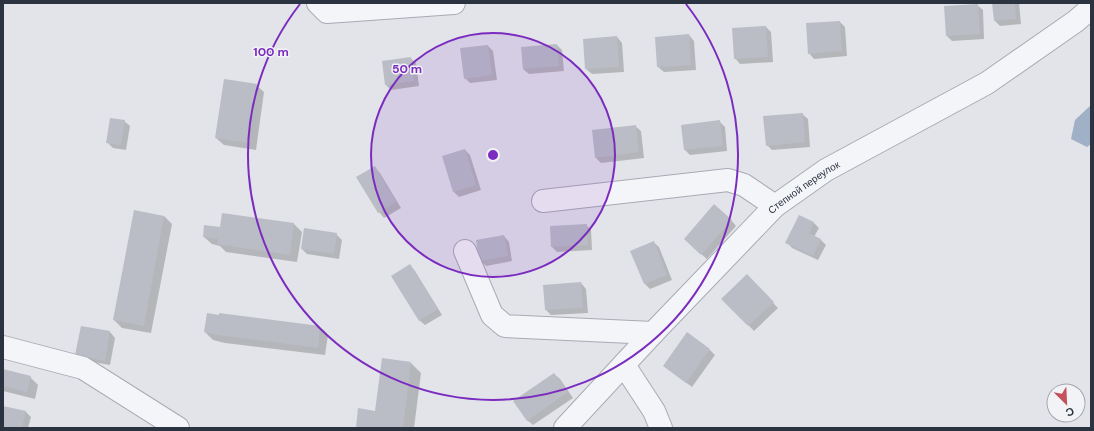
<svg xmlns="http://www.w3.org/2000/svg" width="1094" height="431" font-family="'DM Sans',sans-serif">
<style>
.water{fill:#a0b0c6}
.shadow{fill:#0003}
.building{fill:#babdc6}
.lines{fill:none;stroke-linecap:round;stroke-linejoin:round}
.minor-casing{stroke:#a7abb3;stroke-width:24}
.minor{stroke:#f4f5f8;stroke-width:22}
.ring{fill:none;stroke:#7b2cbf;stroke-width:2}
.labels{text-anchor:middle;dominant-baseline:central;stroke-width:3;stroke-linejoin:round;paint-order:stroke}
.street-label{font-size:10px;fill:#2b3240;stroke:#f1f3f7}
.centre{fill:#7b2cbf;stroke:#f1f3f7;stroke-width:2}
.ring-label{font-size:12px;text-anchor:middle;font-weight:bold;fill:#7b2cbf;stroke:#f1f3f7;stroke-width:3;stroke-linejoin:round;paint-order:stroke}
</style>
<rect width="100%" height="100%" fill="#e2e4e9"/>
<path class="water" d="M 1091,105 L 1091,144 L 1087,147 L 1071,139 L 1075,120 Z"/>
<path class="shadow" d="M 993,3 L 1019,3 L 1021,24 L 1000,26 L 995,21 Z
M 977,5 L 983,10 L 984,39 L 952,41 L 947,36 L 945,7 Z
M 840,22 L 845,27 L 847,56 L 814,59 L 809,53 Z
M 766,27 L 771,32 L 773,62 L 740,64 L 735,58 Z
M 689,35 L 694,41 L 696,70 L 664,72 L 658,67 Z
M 617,37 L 622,43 L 624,72 L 592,74 L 586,69 Z
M 557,45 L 562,50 L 564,71 L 529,74 L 523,69 L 522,48 Z
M 488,46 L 493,51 L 497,80 L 470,83 L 465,78 L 462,49 Z
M 410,58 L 416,63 L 419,86 L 391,90 L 386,85 Z
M 256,85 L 264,92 L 256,150 L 224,145 L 216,138 Z
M 802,114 L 808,119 L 810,147 L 772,150 L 767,145 Z
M 124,121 L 130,126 L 126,150 L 113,148 L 108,143 Z
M 719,121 L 725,127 L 727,151 L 690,155 L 685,150 Z
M 635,126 L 641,131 L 644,158 L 601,163 L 596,158 L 593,131 Z
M 465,150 L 470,155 L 481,190 L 459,197 L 454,192 Z
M 375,168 L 380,173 L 401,208 L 384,218 L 379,212 L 358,178 Z
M 164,216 L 172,224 L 151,333 L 122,328 L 114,320 Z
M 800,216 L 814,223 L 819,228 L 814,237 L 821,240 L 826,245 L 818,260 L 792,248 L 787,242 Z
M 731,220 L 736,226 L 707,259 L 690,244 Z
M 294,224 L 302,232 L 297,262 L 226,252 L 220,246 L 212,244 L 204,237 L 220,228 Z
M 586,225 L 591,230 L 592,250 L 557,252 L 552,247 Z
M 336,234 L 342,240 L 339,259 L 307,254 L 302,249 Z
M 504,236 L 509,242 L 512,261 L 486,266 L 480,260 Z
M 653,242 L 659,247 L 672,280 L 650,289 L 645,284 L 632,251 Z
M 410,265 L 415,271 L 442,315 L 425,325 L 419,320 Z
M 747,276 L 778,308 L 754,331 L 723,299 Z
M 581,283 L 586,289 L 588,313 L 551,315 L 546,310 L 544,286 Z
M 320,327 L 328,335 L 325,355 L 225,343 L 213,340 L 205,332 Z
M 110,332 L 115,338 L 110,365 L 82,360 L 76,355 Z
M 710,350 L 715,355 L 692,387 L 664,366 Z
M 383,359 L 411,363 L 421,373 L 414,428 L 357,428 L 376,412 Z
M 3,370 L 30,377 L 38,385 L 35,399 L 3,391 Z
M 554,374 L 560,379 L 573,398 L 533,425 L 527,420 Z
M 3,407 L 26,412 L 31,417 L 28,428 L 3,428 Z"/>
<path class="building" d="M 992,3 L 1015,3 L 1016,19 L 994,21 Z
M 978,4 L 980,34 L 946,36 L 944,6 Z
M 840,21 L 842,51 L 808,54 L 806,23 Z
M 766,26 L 768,57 L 734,59 L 732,28 Z
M 689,34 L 691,65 L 657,67 L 655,37 Z
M 617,36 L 619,67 L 585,69 L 583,39 Z
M 557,44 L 559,66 L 523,69 L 521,47 Z
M 488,45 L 492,75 L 464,79 L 460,48 Z
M 411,57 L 414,81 L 385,85 L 382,61 Z
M 224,79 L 257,84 L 248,143 L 215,138 Z
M 803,113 L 805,142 L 766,146 L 763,116 Z
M 110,118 L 125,120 L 121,145 L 106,143 Z
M 720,120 L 723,146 L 684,150 L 681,125 Z
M 636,125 L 639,152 L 595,158 L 592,130 Z
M 465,149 L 476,185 L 453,192 L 442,156 Z
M 375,166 L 396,202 L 378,213 L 356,177 Z
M 714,204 L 732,220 L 701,255 L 684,239 Z
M 134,210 L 164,216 L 144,326 L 113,320 Z
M 222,213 L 294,223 L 290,255 L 217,244 L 218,239 L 203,237 L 204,225 L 220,227 Z
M 799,215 L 814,222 L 809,233 L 821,239 L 813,256 L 785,243 Z
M 587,224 L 588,245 L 551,247 L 550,226 Z
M 304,228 L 337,233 L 334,254 L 301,249 Z
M 504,235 L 508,256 L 479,261 L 476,240 Z
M 654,241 L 667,275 L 644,284 L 630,251 Z
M 410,264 L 438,309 L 419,321 L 391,276 Z
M 747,274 L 774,302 L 748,326 L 721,299 Z
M 581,282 L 583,308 L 545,310 L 543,285 Z
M 207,313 L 219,315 L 219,313 L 320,326 L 318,348 L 217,335 L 204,332 Z
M 81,326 L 110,331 L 105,361 L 75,355 Z
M 687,332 L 710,349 L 686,383 L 663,366 Z
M 382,358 L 411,362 L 403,428 L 356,428 L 358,408 L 375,411 Z
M 3,369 L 31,376 L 27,392 L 3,386 Z
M 554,373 L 568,392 L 527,421 L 513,401 Z
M 3,406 L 26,411 L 22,428 L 3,428 Z"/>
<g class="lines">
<defs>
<g id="minor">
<path d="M 318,3 L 327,12 L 454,3"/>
<path d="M 543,201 L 728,180 L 744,185 L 775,206"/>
<path d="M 465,251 L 492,315 L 505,326 L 653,333"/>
<path d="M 3,347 L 83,368 L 178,428"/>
<path d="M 624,365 L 654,411 L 661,428"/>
<path id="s1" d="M 565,428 L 653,333 L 775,206 L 826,170 L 987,83 L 1076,21 L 1091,8"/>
</g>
</defs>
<use href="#minor" class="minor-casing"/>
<use href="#minor" class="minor"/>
</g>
<circle cx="493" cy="155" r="122" fill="#7b2cbf" fill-opacity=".12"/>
<g class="ring">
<circle cx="493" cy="155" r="122"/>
<path d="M686 4A245 245 0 1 1 300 4"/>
</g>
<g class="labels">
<g class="street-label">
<text stroke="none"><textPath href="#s1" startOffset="340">Степной переулок</textPath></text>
</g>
</g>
<circle cx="493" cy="155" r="6" class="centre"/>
<g class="ring-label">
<text x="271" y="56">100 m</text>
<text x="407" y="73">50 m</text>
</g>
<rect width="1094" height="431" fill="none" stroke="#2b3240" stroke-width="8"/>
<g transform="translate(1066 403) rotate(156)"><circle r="19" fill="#f1f3f7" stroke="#a2a6ae"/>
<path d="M0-3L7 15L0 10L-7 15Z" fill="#c3525c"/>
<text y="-6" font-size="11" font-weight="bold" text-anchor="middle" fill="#2b3240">С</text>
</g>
</svg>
